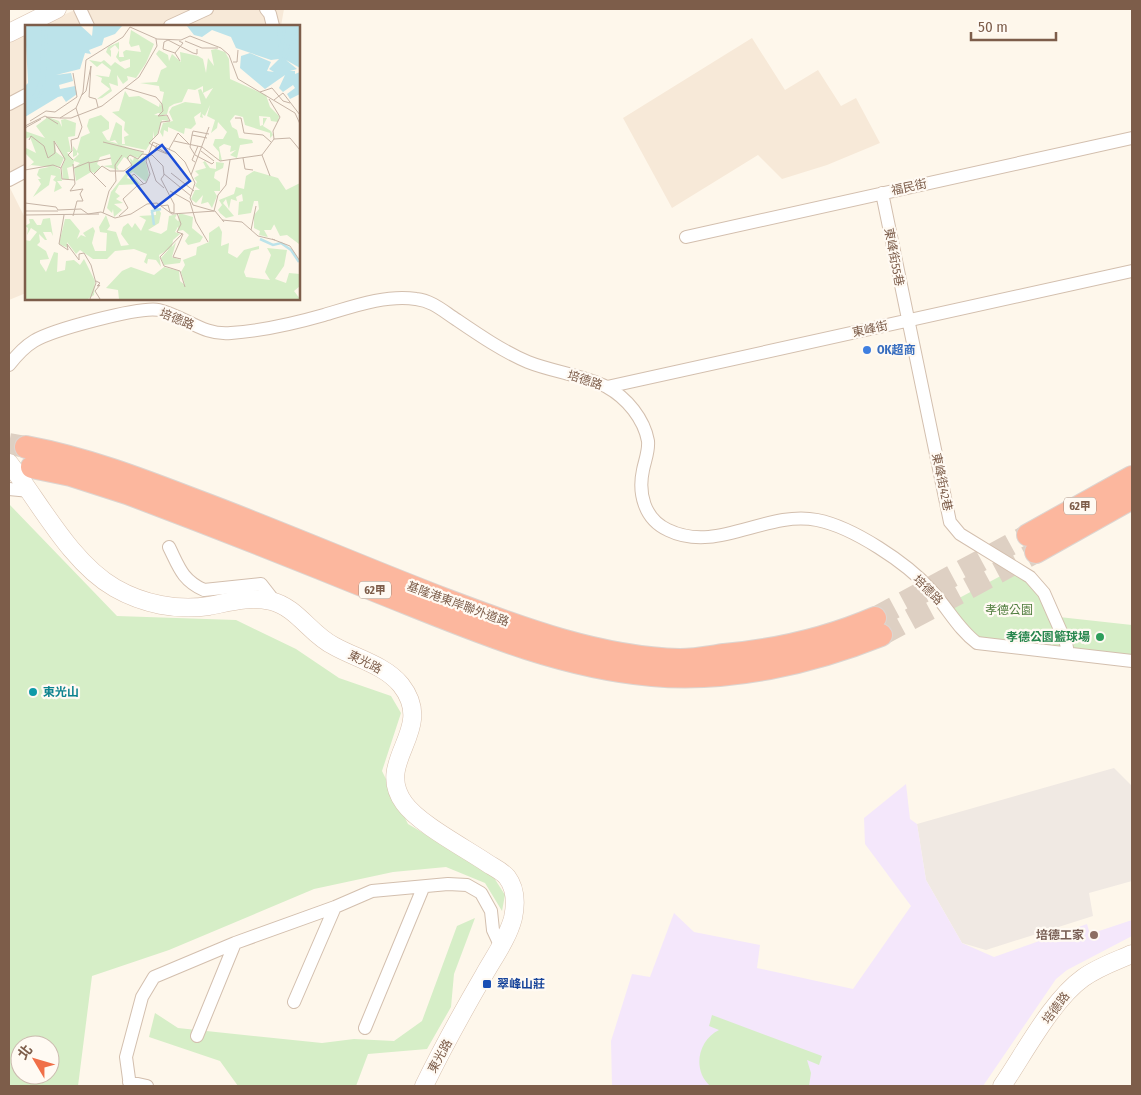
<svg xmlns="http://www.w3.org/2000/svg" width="1141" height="1095" font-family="'Fira Sans Condensed','Noto Sans TC',sans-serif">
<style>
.residential{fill:#f7e9d8}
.industrial{fill:#f0e9e3}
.education{fill:#f4e7fb}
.green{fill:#d6eec7;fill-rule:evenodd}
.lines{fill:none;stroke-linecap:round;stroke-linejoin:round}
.highway-tunnel{stroke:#ded0c3;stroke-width:22;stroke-dasharray:22 11;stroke-linecap:butt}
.street-casing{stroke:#d3bfae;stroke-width:14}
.secondary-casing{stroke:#d8c1ae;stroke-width:19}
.highway-casing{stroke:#ddd5d0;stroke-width:24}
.street{stroke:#fff;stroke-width:12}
.secondary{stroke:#fff;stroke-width:18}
.highway{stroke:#fcb79e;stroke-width:22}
.shop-dot{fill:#3f7fe0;stroke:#fffaf3;stroke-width:2}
.leisure-dot{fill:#2e9e5b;stroke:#fffaf3;stroke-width:2}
.culture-dot{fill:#0f9aa8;stroke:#fffaf3;stroke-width:2}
.education-dot{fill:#8d6e63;stroke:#fffaf3;stroke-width:2}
.transit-dot{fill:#1a4fb4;stroke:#fffaf3;stroke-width:2}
.labels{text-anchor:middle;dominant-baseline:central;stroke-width:4.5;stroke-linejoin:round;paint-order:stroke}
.shield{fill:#fffaf3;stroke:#a48c7d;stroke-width:1}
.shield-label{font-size:11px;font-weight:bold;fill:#7d5d4a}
.street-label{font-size:12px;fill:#7d5d4a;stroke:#fffaf3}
.shop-label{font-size:12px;font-weight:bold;fill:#366cbe;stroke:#fffaf3;text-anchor:start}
.park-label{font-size:12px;fill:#507d3e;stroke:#fffaf3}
.leisure-label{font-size:12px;font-weight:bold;fill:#27864d;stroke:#fffaf3;text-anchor:end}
.culture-label{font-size:12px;font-weight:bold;fill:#0d838f;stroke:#fffaf3;text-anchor:start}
.education-label{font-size:12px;font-weight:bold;fill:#785e54;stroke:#fffaf3;text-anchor:end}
.transit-label{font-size:12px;font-weight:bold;fill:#164399;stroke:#fffaf3;text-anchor:start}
.inset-river{fill:none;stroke:#bce3ea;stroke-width:2.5}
.inset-road{fill:none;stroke:#c6b4a6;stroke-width:1}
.view{fill:#1d4ed8;fill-opacity:0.15;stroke:#1d4ed8;stroke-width:2.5}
.inset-edge{fill:none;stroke:#7d5d4a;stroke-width:2.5}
</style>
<rect width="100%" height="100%" fill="#fef7eb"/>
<path class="residential" d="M 77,9 L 284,9 L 281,26 L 38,26 Z
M 26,31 L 26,176 L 9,184 L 9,37 Z
M 752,38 L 785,90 L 818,70 L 841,106 L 856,98 L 880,143 L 827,165 L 782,179 L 758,155 L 672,208 L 623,118 Z
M 9,186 L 26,220 L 26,293 L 9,300 Z"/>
<path class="industrial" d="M 1114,768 L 1132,786 L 1132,881 L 1089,893 L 1093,916 L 986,950 L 962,943 L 926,880 L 917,824 Z"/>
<path class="education" d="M 906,784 L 910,819 L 917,824 L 926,880 L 962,943 L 994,957 L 1087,924 L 1090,934 L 1132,920 L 1132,936 L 1067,970 L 1056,979 L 983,1086 L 612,1086 L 611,1041 L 632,974 L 650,977 L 674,913 L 694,932 L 760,945 L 757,968 L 853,989 L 911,906 L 865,844 L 864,818 Z"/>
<path class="green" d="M 9,504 L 117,616 L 236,620 L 296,649 L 339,678 L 391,696 L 401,713 L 382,771 L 408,824 L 491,873 L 505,895 L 502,911 L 485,883 L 446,867 L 393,872 L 314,889 L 169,950 L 92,976 L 78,1086 L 9,1086 ZM 20,1045 L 50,1045 L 50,1075 L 20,1075 Z
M 1010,571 C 1046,591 1048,614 1063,649 L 983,641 L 963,629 L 946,605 Z
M 1059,617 L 1132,625 L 1132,659 L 1073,649 Z
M 475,918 L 454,974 L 451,1007 L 427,1049 L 368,1054 L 356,1086 L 238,1086 L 220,1061 L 149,1037 L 155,1013 L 178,1028 L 322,1043 L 354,1039 L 394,1041 L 422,1021 L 457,926 Z
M 712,1015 L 822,1056 L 819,1065 L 807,1060 L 811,1073 L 809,1086 L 710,1086 C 692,1070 698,1040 719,1030 L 709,1026 Z"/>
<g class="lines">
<path class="highway-tunnel" d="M 9,444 L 26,447
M 875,618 L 1028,535
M 881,635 L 1036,552"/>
<defs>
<path id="street" d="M 80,9 L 88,26
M 266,9 L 270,14 L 273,26
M 170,26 L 207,9
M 9,104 L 26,95
M 9,180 L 26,171
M 882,193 L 950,522 L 960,534 L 1030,577 L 1044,593 L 1066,643 L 1068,653
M 686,237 L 1132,138
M 9,365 C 16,356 24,347 34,341 C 52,330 140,306 159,310 C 185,316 203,336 231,333 C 260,331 296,323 324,315 C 351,307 387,294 416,299 C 433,301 443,311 457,320 C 479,335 504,352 528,362 C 553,372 583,375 607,387 C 627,398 644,419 648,441 C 649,451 645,460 643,470 C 638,493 644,519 668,530 C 717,554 766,510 817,520 C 853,527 907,563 931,590 C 948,608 958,629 977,643 L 1132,661
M 607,387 L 1132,271
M 9,489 L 30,491
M 169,547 C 179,567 182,580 204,590 L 261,584 L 275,602
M 294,1002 L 335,907
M 365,1028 L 423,888
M 197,1036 L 235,943
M 129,1082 L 147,1086
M 130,1086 L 126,1057 L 142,997 L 154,977 L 235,943 L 335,907 L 372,891 L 448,884 L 467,885 L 481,893 L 491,911 L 493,930 L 500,945"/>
<path id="secondary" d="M 9,33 L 57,9
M 9,463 C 40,503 71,563 115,588 C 143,604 177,611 209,606 C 230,602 249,596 271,601 C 297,607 311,635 334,646 C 355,658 385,665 401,685 C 437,731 373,760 404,803 C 419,824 465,848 487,863 C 493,867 502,871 507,877 C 516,889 516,904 513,918 C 508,938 494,957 484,975 C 463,1011 442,1049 424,1086
M 1002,1086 C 1024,1054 1052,1000 1083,978 C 1098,967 1116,961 1132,954"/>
<path id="highway" d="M 26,447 C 85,458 140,479 197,501 C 280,532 363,568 446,600 C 520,628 600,658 680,660 C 694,660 710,657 724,655 C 778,650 826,639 875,618
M 32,467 L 71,475 L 127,493 C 212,525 296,558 379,592 C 467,627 557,667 652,675 C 729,682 811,663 881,635
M 1028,535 L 1132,477
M 1036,552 L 1132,498"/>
</defs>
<use href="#street" class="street-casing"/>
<use href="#secondary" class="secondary-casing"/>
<use href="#highway" class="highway-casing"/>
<use href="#street" class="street"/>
<use href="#secondary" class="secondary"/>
<use href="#highway" class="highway"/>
</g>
<circle class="shop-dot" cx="867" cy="350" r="5"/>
<circle class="leisure-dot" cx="1100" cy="637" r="5"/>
<circle class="culture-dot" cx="33" cy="692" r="5"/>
<circle class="education-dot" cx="1094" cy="935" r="5"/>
<rect class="transit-dot" x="482" y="979" width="10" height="10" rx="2.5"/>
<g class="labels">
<g class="shield">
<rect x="1064" y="497.5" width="32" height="17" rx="4"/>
<rect x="359" y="581.5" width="32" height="17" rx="4"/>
</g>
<g class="shield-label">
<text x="1080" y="506">62甲</text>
<text x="375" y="590">62甲</text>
</g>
<g class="street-label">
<text transform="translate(909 187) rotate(-12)">福民街</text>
<text transform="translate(894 257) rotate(79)">東峰街55巷</text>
<text transform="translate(177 319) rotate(22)">培德路</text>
<text transform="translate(870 329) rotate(-12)">東峰街</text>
<text transform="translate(585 380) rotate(18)">培德路</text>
<text transform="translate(942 482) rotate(78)">東峰街42巷</text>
<text transform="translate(928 590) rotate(45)">培德路</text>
<text transform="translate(458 604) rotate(20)">基隆港東岸聯外道路</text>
<text transform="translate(365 662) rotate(27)">東光路</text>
<text transform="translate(1056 1008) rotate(-53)">培德路</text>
<text transform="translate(440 1056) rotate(-61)">東光路</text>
</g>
<g class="shop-label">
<text x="877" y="350">OK超商</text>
</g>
<g class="park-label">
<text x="1009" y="610">孝德公園</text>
</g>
<g class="leisure-label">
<text x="1090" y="637">孝德公園籃球場</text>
</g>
<g class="culture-label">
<text x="43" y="692">東光山</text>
</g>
<g class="education-label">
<text x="1084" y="935">培德工家</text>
</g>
<g class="transit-label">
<text x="497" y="984">翠峰山莊</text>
</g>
</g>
<g transform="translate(25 25)">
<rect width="275" height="275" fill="#fef7eb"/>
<path d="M 106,5 L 129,19 L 121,38 L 111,53 L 102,51 L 103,55 L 98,59 L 92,50 L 93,61 L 84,58 L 87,66 L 77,73 L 72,74 L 85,64 L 76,57 L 77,53 L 70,50 L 84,52 L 86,45 L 77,38 L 72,42 L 64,35 L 76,37 L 79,35 L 86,41 L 90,37 L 100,44 L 105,42 L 105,34 L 95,37 L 91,32 L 94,25 L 90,20 L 85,24 L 86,26 L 86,32 L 81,27 L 83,22 L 94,17 L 94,32 L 99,32 L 98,27 L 101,25 L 116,27 L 114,20 L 106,22 L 104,18 ZM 191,24 L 200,27 L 204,34 L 205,54 L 241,70 L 245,82 L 254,91 L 253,97 L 246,96 L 245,92 L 234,91 L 235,101 L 238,100 L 238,93 L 242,93 L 238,101 L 246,106 L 248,110 L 245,113 L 245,108 L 220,100 L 218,92 L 210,90 L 205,96 L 207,102 L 212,105 L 214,113 L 227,115 L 228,118 L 215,120 L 212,133 L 205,130 L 211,125 L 205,127 L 206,121 L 199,119 L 194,122 L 197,136 L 194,135 L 194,127 L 188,120 L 190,114 L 198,114 L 202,107 L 193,97 L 192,103 L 186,108 L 190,95 L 182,91 L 185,80 L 180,91 L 177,89 L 178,93 L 175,92 L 176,87 L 169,92 L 171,99 L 166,104 L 160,103 L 159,109 L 143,102 L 143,107 L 139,105 L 138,112 L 135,107 L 138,98 L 148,96 L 144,87 L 147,82 L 160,77 L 176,79 L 173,65 L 176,64 L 181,74 L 188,63 L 178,68 L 178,61 L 170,65 L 163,64 L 157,77 L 149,79 L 144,82 L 142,89 L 134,91 L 139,67 L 135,66 L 134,61 L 115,58 L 132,57 L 136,45 L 142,42 L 131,29 L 134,25 L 143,30 L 144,36 L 147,29 L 156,37 L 155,27 L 173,31 L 178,34 L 181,48 L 183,33 L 189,41 L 186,25 ZM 100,66 L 104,72 L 114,71 L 134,82 L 135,77 L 137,86 L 129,90 L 142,91 L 144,96 L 137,95 L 132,110 L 129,112 L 128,106 L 128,114 L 121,125 L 93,119 L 90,115 L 84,117 L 91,97 L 97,101 L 97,119 L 100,119 L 99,112 L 104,110 L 99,105 L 100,97 L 87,87 L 94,86 ZM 76,90 L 84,97 L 84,104 L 77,107 L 82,115 L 119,128 L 114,133 L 104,130 L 104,135 L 99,132 L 92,142 L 94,145 L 78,141 L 87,140 L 85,129 L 75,132 L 72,139 L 76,142 L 70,148 L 66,147 L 51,156 L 49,143 L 55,138 L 49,136 L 48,141 L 42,143 L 44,154 L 38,154 L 37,142 L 40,135 L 30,116 L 31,127 L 39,133 L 35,142 L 29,141 L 35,144 L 37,156 L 32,156 L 37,163 L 29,167 L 31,157 L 28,155 L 31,151 L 26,150 L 24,160 L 8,172 L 16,159 L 13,154 L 16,154 L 12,150 L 14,144 L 24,142 L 6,140 L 0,145 L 9,137 L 0,128 L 0,119 L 1,123 L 11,128 L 5,112 L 0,114 L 0,106 L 20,113 L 11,101 L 23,92 L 34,96 L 37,102 L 36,95 L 40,94 L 51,98 L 50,111 L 43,112 L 46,127 L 42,127 L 48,135 L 54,129 L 52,127 L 52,130 L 48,132 L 48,121 L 52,126 L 56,112 L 65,108 L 62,101 L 64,94 ZM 119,131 L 124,150 L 121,157 L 108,147 L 103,150 L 102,153 L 108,155 L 107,150 L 115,159 L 94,160 L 90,167 L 95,171 L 91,174 L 98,178 L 89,179 L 97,185 L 89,192 L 88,184 L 87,188 L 82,183 L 86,167 L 106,142 L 105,133 L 108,136 L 109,132 L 114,135 ZM 178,137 L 175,139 L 180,136 L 185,143 L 191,144 L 191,137 L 199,138 L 198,143 L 190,147 L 189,153 L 195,157 L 195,166 L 189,166 L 192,171 L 187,183 L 183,177 L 176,179 L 178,170 L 171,178 L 166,174 L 170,165 L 175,165 L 170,161 L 172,157 L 169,153 L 174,150 L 170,146 L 181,143 ZM 229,146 L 253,153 L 261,165 L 275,158 L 274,219 L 262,210 L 255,211 L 249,199 L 252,194 L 246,205 L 239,205 L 243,212 L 234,210 L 235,206 L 229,203 L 229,190 L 234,184 L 233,176 L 229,176 L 226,188 L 213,190 L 214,177 L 218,176 L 217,169 L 211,172 L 212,176 L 206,174 L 204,184 L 201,174 L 198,178 L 209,191 L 201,193 L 195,188 L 193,185 L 197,180 L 194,175 L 209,169 L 211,162 L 219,164 L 221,151 ZM 132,182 L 136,188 L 134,198 L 123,205 L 136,209 L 142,205 L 144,191 L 152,189 L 150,193 L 155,198 L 150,207 L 155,209 L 148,215 L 147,222 L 151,217 L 147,232 L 156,235 L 155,238 L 139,240 L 136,233 L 144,224 L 134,230 L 136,242 L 131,235 L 123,234 L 122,239 L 119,237 L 122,229 L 109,224 L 90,226 L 82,234 L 68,234 L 55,225 L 51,229 L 42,217 L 43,223 L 34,219 L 40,194 L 45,194 L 55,206 L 52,214 L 56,210 L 61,212 L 58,208 L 68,202 L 70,206 L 67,218 L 70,226 L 81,226 L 82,208 L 75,207 L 74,202 L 81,190 L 85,201 L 82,205 L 91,207 L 96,221 L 104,220 L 96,209 L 98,202 L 103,198 L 107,203 L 110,198 L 116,206 L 121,195 L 114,191 L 131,190 L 131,186 L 125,188 ZM 154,188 L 168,192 L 167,203 L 178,212 L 175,217 L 163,220 L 160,216 L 164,210 L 158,205 L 153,206 ZM 25,193 L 28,211 L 26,207 L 18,207 L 22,215 L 20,215 L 14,209 L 15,217 L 12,220 L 21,226 L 24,234 L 15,235 L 15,238 L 21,247 L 29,227 L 33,228 L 32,247 L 40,245 L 41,236 L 49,235 L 55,240 L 59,234 L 70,256 L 69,270 L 63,274 L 0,274 L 0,215 L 5,216 L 12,207 L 6,203 L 2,210 L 3,203 L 0,201 L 5,198 L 4,194 L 8,194 L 12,200 L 16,200 L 18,194 ZM 194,201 L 197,207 L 196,221 L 204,218 L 203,228 L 212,233 L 219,225 L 234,221 L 234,224 L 226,226 L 219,247 L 221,252 L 245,255 L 240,247 L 246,230 L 242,223 L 262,225 L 259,241 L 250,254 L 261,258 L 264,248 L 275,249 L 275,261 L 269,266 L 275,274 L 94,274 L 93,265 L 81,263 L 97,246 L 106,242 L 129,250 L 139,242 L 154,246 L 155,256 L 160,260 L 156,247 L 160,240 L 158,235 L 171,230 L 172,222 L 184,217 L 184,208 Z" fill="#d6eec7"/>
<path d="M 0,1 L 56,1 L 67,11 L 68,1 L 97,1 L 90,9 L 79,13 L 77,20 L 64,25 L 66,29 L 60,28 L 55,44 L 31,50 L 46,48 L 48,56 L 34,60 L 35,64 L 50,61 L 52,69 L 41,77 L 37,71 L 33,72 L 0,92 L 0,61 L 3,58 ZM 162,1 L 275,1 L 275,43 L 261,35 L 272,44 L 265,46 L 270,46 L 270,49 L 275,47 L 275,69 L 265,74 L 262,69 L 270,63 L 268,60 L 258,67 L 254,63 L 260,50 L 240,64 L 215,43 L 216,31 L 225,28 L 246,37 L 242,46 L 249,47 L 244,44 L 254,34 L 246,35 L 211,23 L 206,12 L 187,5 L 177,12 L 169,10 Z" fill="#bce3ea"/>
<path class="inset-river" d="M 253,1 L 256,34M 262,22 L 272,1M 231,47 L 249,49 L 254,41M 241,48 L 249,50 L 254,45 L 260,1M 227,51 L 232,47 L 253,50 L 275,2M 0,80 L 10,70 L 16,55 L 18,1M 0,81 L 11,71 L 17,59 L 19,1M 0,83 L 12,75 L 19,62 L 22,1M 129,200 L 127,186 L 136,184M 235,214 L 248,220 L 256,218 L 266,225 L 274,237"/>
<path class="inset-road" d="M 160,16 L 177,23 L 193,23M 139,17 L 143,15 L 168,28 L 172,29 L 172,24M 139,17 L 138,24 L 150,28 L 155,36M 150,28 L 158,18 L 154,16M 208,37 L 212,37 L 213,25M 100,63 L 131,72 L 137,79 L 138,86 L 133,91 L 142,90 L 145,96 L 136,97 L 133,109 L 124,118 L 143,129M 235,67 L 247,63 L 258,76 L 265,78M 56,71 L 61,66 L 66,41 L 64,72 L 71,74 L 73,82M 249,75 L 258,68 L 275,90M 21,92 L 35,93 L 51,83 L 58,67 L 61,35 L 98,12 L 105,2 L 132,14 L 156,15 L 165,11 L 196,23 L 204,30 L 213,54 L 270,88 L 275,99M 35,93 L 46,93 L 77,81 L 114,52 L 132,21 L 131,14M 210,93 L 216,93 L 219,108 L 238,110 L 246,117M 5,96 L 21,86 L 30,87 L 52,72 L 48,48M 0,101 L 20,91 L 33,99M 0,103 L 16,94M 167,110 L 165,122 L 170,130 L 187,139 L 189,137M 167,110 L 168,106 L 184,109M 167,110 L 182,113M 249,114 L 265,113 L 275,125M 4,115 L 6,111 L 19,121 L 23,133 L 30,128 L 29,116 L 40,134 L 36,143M 149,116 L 177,122 L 195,136 L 237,130 L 249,114 L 248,106 L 255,92 L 244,74M 78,117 L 119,127M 132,120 L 130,124 L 142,129M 144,124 L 153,108 L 164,119M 176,126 L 189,136M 237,130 L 245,151M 123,132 L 131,156 L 139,163M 218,133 L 220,144 L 228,145M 48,135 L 43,130 L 47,126 L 46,115 L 53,113 L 57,102 L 51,83M 170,137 L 167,135 L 173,121M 64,138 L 86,133M 48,139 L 50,159 L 45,166 L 58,164 L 55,169 L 58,176 L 52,176 L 48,191M 49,143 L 64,137 L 65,146 L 81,162M 0,145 L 28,140 L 36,143 L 37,154 L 50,155M 146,148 L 169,166M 139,149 L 166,171M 68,150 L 77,141 L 85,146 L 99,146 L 107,140 L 102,133 L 105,130 L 113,134 L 117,129 L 127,130 L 138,141 L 139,150 L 136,154 L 149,179 L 149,188 L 145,187 L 143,180 L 136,181M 166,150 L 184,102M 105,152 L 109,149 L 119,159M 145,166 L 165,177 L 171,197 L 183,217M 0,178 L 31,182 L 33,185 L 56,184 L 63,189 L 76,187 L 90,193 L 106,189 L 122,179 L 132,178 L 147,189 L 190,186 L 199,197M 0,186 L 33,186M 189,186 L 193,170 L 201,160 L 205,135M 78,188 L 84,166 L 91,156 L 90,140 L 97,130M 152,188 L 156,199 L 152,207 L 158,209 L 148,232 L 156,234M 0,190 L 74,189M 94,191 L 103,183 L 98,174 L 112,161 L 121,158 L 125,149 L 121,136 L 128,117 L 150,127 L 160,137 L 170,158 L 165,173 L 168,180 L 189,186M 197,195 L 217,197 L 233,211 L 250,215M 226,205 L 231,181M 157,209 L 135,232 L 139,241 L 155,246 L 160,262M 247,214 L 265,221 L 275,236M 34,219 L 43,225 L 42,219 L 54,235 L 54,229 L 59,228 L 66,240 L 71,258 L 65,274M 34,219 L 39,190M 71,256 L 75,258 L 72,261 L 75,260 L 70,266 L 75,274"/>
<path class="view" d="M 137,120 L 165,156 L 130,183 L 102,147 Z"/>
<rect width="275" height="275" class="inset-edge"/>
</g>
<rect width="1141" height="1095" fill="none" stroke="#7d5d4a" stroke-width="20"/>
<g transform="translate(35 1060) rotate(308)"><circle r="24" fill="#fffaf3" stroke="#cbbbaf"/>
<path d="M0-4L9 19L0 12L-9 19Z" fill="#f06f48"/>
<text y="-8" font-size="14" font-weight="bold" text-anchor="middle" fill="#7d5d4a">北</text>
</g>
<path d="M971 32v8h85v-8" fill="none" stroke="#7d5d4a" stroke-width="2.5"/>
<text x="978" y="32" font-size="15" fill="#7d5d4a" stroke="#fffaf3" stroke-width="4" paint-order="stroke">50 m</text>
</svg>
